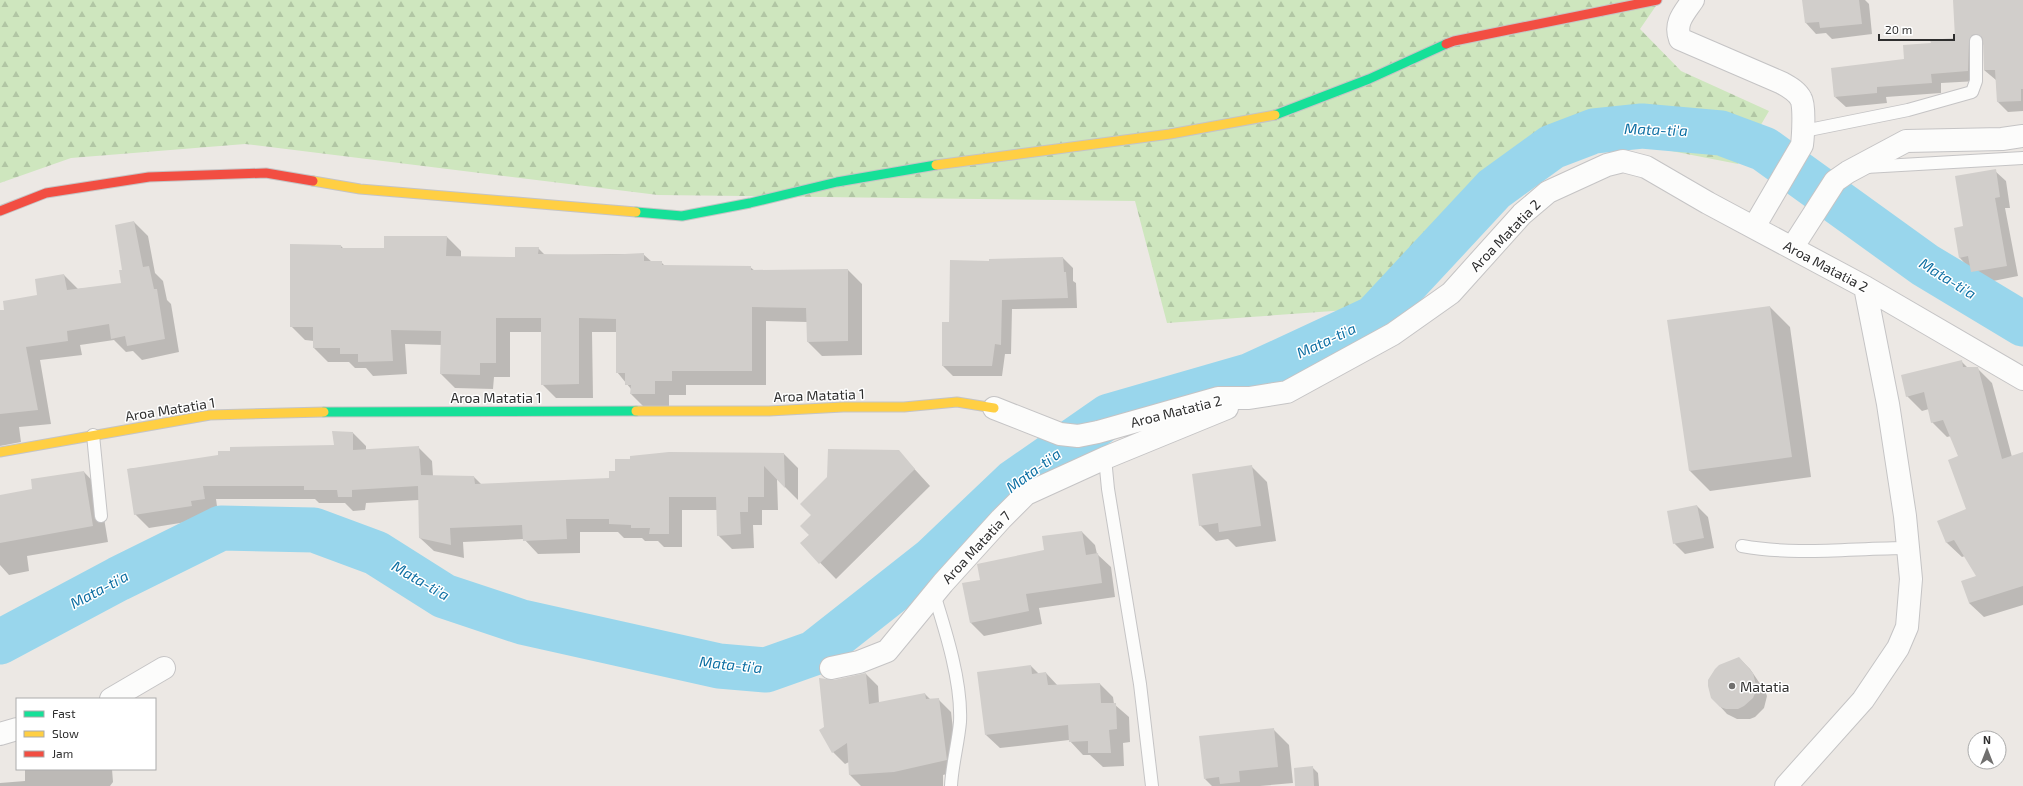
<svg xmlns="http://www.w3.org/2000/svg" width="2023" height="786" font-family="'Exo 2',sans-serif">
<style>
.forest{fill:url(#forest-firs)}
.shadow{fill:#0003}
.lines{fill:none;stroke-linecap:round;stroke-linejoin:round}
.river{stroke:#99d6ec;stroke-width:45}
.building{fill:#d1cecb}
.lane-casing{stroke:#c5c4c5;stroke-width:14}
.street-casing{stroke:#c5c4c5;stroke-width:24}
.fast-casing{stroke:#c5c4c5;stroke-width:11}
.slow-casing{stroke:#c5c4c5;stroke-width:11}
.jam-casing{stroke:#c5c4c5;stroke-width:11}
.lane{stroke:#fcfcfb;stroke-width:12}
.street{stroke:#fcfcfb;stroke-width:22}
.fast{stroke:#16e098;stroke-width:9}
.slow{stroke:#ffcf43;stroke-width:9}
.jam{stroke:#f24e42;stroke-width:9}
.poi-dot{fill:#706f6e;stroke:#fff;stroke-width:1.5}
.labels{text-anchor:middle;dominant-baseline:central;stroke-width:3;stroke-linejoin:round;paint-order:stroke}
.street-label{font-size:14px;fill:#2e2e2e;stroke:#fff}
.poi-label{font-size:14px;fill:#2e2e2e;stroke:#fff;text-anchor:start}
.water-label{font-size:15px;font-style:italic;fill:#0d6fa3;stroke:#fff}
</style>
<defs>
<pattern id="forest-firs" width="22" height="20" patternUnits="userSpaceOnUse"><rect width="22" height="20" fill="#cee6be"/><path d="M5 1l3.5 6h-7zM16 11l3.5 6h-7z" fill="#b1c6a4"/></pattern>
</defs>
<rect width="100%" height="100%" fill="#ece8e4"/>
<path class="forest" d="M 0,0 L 1660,0 L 1640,29 L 1681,71 L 1769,111 L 1738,164 L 1620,141 L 1590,149 L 1522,187 L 1473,244 L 1403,306 L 1167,323 L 1135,201 L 658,195 L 245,144 L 71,158 L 0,183 Z"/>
<path class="shadow" d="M 1804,0 L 1865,0 L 1869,4 L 1872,34 L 1832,39 L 1826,33 L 1816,34 L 1806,23 Z
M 1954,0 L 2023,0 L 2023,111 L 2008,112 L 1998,102 L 1996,80 L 1984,70 L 1984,44 L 1978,51 L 1978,81 L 1941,83 L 1941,93 L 1886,97 L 1887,103 L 1846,107 L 1835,97 L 1932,44 L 1956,39 Z
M 1995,171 L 2006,181 L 2010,208 L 2005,208 L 2018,276 L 1983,283 L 1960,258 L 1964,227 Z
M 134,222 L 148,236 L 155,273 L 163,281 L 167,300 L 171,304 L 179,352 L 142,360 L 133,351 L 126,352 L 114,340 L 80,345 L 82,355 L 40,360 L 51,424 L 19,427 L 21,442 L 0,446 L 0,315 L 38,296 L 64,275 L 78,289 L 123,284 L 123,270 Z
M 447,237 L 461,251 L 461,257 L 516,258 L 538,248 L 545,255 L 643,254 L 652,262 L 661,262 L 665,266 L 750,267 L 755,271 L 848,270 L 862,284 L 862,355 L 822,356 L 808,342 L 807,322 L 766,321 L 766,385 L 686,385 L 686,395 L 669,395 L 669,408 L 645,408 L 631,394 L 631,389 L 617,372 L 617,332 L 592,332 L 593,398 L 556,398 L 542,384 L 542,332 L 510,332 L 510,377 L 494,377 L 493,389 L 455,388 L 441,374 L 442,345 L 405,344 L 407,374 L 373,376 L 366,368 L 355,368 L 349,362 L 328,362 L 314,348 L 314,341 L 305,340 L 291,326 L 341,246 L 344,249 L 385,249 Z
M 1063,258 L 1073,268 L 1073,281 L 1076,283 L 1077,308 L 1012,309 L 1011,354 L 1005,354 L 1002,376 L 953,376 L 943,366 L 950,323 L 990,262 Z
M 1770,307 L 1790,327 L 1811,477 L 1710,491 L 1690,471 L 1669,321 Z
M 1961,361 L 1968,368 L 1977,368 L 1992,383 L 2012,457 L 2023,453 L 2023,605 L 1984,617 L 1969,603 L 1978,577 L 1965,556 L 1962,557 L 1947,543 L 1939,521 L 1968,510 L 1959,457 L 1951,436 L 1947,437 L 1932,422 L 1929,409 L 1922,411 L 1907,396 Z
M 353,433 L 366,446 L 366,450 L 418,447 L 432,461 L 433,476 L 474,477 L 482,485 L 610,479 L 784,454 L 798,468 L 798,500 L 777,479 L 778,510 L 762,510 L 762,525 L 753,525 L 754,548 L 732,549 L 718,535 L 718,510 L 682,510 L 682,547 L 664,547 L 658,541 L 645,541 L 642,538 L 624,538 L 618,532 L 580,532 L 580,553 L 538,554 L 524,539 L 463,542 L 464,558 L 434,551 L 420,538 L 419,500 L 366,503 L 365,510 L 353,511 L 345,503 L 319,503 L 315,499 L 216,499 L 218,513 L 204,514 L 205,519 L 149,528 L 135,514 L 128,469 L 335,446 Z
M 898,451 L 930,486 L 836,579 L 801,543 Z
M 1251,466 L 1267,482 L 1276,541 L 1236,547 L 1228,539 L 1216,541 L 1200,525 Z
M 84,472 L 99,488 L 108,542 L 27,556 L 29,571 L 9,575 L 0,565 L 0,496 L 33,490 Z
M 1697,506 L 1708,517 L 1714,548 L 1685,554 L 1674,543 Z
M 1082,532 L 1095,545 L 1097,554 L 1111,567 L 1115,597 L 1039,608 L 1042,624 L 984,636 L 971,623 L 982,581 Z
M 1739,658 L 1750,669 L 1765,691 L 1767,696 L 1764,708 L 1755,717 L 1750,719 L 1737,719 L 1727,714 L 1716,702 Z
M 1031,666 L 1039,674 L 1046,673 L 1058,686 L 1100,684 L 1113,697 L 1114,704 L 1129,717 L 1130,742 L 1123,743 L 1124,766 L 1103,767 L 1090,755 L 1083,755 L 1069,740 L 1000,748 L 986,735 Z
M 866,674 L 878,686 L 879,703 L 925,694 L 931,700 L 939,700 L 951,712 L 958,771 L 943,775 L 943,786 L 861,786 L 850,775 L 849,762 L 845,764 L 833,752 L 826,727 L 834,681 Z
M 1273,729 L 1289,745 L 1293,783 L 1260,786 L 1212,786 L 1205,779 Z
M 1312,767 L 1318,773 L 1319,786 L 1296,786 Z
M 25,769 L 112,769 L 113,782 L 110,786 L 0,786 L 0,783 L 25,781 Z"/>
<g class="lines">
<path class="river" d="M 0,642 L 118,579 L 221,528 L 314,530 L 376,553 L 444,596 L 522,622 L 719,666 L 766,670 L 814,653 L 932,560 L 1014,482 L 1109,416 L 1251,375 L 1374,318 L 1494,189 L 1552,147 L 1594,131 L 1642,126 L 1721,133 L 1764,149 L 1925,265 L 2023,324"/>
</g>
<path class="building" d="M 1802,0 L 1859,0 L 1862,24 L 1820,28 L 1819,22 L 1805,23 Z
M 1953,0 L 2023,0 L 2023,89 L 2021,89 L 2021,101 L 1997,102 L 1995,70 L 1984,70 L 1983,41 L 1982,37 L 1976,34 L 1972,35 L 1969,41 L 1968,71 L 1931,74 L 1932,83 L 1877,87 L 1877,93 L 1834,97 L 1831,68 L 1904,59 L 1903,45 L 1931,43 L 1930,40 L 1955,38 Z
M 1996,169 L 2000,197 L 1995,198 L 2007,266 L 1971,272 L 1968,256 L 1959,258 L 1954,228 L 1963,226 L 1955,176 Z
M 134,221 L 143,267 L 149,266 L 154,289 L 157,289 L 165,339 L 127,346 L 125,336 L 111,339 L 109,324 L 67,331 L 68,341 L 26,347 L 38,410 L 0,414 L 0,310 L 4,310 L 3,301 L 37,295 L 35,279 L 64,274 L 67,290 L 121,283 L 119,270 L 122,270 L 115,225 Z
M 384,236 L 447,236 L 446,256 L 515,257 L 515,247 L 539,247 L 538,254 L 605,255 L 644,253 L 644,261 L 662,261 L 662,265 L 751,266 L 751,270 L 848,269 L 848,341 L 807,342 L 806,308 L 752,307 L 752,371 L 672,371 L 672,381 L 655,381 L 655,394 L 630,394 L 631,385 L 625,385 L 625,373 L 616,373 L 616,319 L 579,318 L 579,384 L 541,385 L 541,318 L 496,318 L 496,363 L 480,363 L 480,375 L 440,374 L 441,331 L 391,330 L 393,361 L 358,362 L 358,354 L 340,354 L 340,348 L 313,348 L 313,327 L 290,327 L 290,244 L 341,245 L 341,248 L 384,248 Z
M 1063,257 L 1064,272 L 1066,272 L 1068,298 L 1002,300 L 1001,345 L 995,344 L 992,366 L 942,366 L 942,322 L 949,322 L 950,260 L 989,261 L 989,259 Z
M 1770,306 L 1792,457 L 1689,471 L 1667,320 Z
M 1962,360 L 1963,367 L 1978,367 L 2002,459 L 2023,452 L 2023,586 L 1969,603 L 1961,581 L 1976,576 L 1954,540 L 1946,543 L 1937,521 L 1966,509 L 1948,460 L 1958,456 L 1943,420 L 1931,423 L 1924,392 L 1906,397 L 1901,375 Z
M 332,431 L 353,432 L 353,450 L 419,446 L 421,475 L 474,476 L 475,484 L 609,478 L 609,471 L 615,471 L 615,459 L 630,459 L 630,456 L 669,452 L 784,453 L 785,488 L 764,466 L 764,497 L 748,497 L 748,512 L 740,512 L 741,534 L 717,536 L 716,497 L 669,497 L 669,534 L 649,534 L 650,528 L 631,528 L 631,525 L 609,524 L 609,519 L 566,519 L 567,539 L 523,541 L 522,525 L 450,528 L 451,545 L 419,538 L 418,486 L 352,490 L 352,497 L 338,497 L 337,490 L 304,490 L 304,486 L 203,486 L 205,499 L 191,501 L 192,506 L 134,515 L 127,469 L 218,455 L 218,451 L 230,451 L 230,447 L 334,445 Z
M 828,449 L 899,450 L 915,469 L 819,564 L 800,543 L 809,535 L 800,526 L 811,515 L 800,504 L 827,477 Z
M 1252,465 L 1261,526 L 1219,532 L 1218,523 L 1199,526 L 1192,474 Z
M 84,471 L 93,526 L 0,543 L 0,495 L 32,489 L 31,479 Z
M 1697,505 L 1704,538 L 1673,544 L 1667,511 Z
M 1082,531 L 1086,555 L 1098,553 L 1102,583 L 1026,594 L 1029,611 L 970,623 L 962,583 L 980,580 L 977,564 L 1044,550 L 1042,536 Z
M 1739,657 L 1753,673 L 1756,685 L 1756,691 L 1753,698 L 1744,706 L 1738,709 L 1726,709 L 1720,707 L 1711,698 L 1708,686 L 1708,680 L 1715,669 L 1719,665 Z
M 1031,665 L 1032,674 L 1046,672 L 1048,685 L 1100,683 L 1101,703 L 1116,703 L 1117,729 L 1109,730 L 1111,753 L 1088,753 L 1088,741 L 1069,742 L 1068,725 L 985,735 L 977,672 Z
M 866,673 L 869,704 L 925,693 L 926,699 L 939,698 L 947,760 L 894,772 L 849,775 L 847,743 L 832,753 L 819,730 L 824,727 L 819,678 L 834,680 Z
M 1274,728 L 1278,767 L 1239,771 L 1240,782 L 1220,784 L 1219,777 L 1204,779 L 1199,736 Z
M 1313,766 L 1314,786 L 1295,786 L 1294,768 Z"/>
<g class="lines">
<defs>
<path id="lane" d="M 1804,131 L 1908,110 L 1972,92 L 1976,81 L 1976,41
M 1866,167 L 2023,158
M 93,435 L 101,516
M 1105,458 L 1108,489 L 1140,684 L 1152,786
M 1742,546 C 1797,556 1853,548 1908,548
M 934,594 C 946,632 962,683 960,722 C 958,744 952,765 951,786"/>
<path id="street" d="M 1693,0 C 1684,13 1674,23 1680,39 L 1782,83 C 1789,87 1797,91 1801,99 C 1805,105 1803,137 1802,145 L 1754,227
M 1792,248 L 1835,181 L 1848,172 L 1906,141 L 2002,139 L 2023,136
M 994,408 L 1060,434 L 1078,436 L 1098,432 L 1218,398 L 1249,398 L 1287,392 L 1393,334 L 1451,293 L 1522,214 L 1548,192 L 1607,165 L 1623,161 L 1646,167 L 1708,203 L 1865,287 L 2023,379
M 831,668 L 859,662 L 887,651 L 943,583 L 1001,519 L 1026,494 L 1105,458 L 1227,408
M 111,699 L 164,668
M 0,734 L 17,729
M 1786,786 L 1863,700 L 1898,648 L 1907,627 L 1911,579 L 1905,516 L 1888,404 L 1865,287"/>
<path id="fast" d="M 1275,115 L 1369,79 L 1446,44
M 636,212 L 682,216 L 750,203 L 837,182 L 936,165
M 324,412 L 636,411"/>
<path id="slow" d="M 936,165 L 1170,134 L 1275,115
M 313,181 L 360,189 L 636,212
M 636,411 L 769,411 L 843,407 L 904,407 L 957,402 L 994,408
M 0,452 L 210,415 L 324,412"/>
<path id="jam" d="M 1446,44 L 1454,41 L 1657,0
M 0,211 L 46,193 L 149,177 L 266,173 L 313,181"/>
</defs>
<use href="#lane" class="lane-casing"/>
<use href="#street" class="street-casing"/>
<use href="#fast" class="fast-casing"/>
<use href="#slow" class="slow-casing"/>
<use href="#jam" class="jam-casing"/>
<use href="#lane" class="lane"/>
<use href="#street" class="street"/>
<use href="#fast" class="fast"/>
<use href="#slow" class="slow"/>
<use href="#jam" class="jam"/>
</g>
<circle class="poi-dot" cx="1732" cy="686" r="4"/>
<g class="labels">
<g class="street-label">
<text transform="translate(1505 235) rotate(-46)">Aroa Matatia 2</text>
<text transform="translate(1826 266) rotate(28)">Aroa Matatia 2</text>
<text transform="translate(819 395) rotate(-2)">Aroa Matatia 1</text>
<text x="496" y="397">Aroa Matatia 1</text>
<text transform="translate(170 409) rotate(-9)">Aroa Matatia 1</text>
<text transform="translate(1176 411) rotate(-14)">Aroa Matatia 2</text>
<text transform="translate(976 547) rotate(-47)">Aroa Matatia 7</text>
</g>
<g class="poi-label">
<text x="1740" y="686">Matatia</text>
</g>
<g class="water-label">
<text transform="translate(1656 129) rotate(2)">Mata-ti'a</text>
<text transform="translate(1948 278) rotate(32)">Mata-ti'a</text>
<text transform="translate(1326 340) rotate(-25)">Mata-ti'a</text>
<text transform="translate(1033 470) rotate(-36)">Mata-ti'a</text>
<text transform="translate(421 580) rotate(30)">Mata-ti'a</text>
<text transform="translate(99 589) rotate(-28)">Mata-ti'a</text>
<text transform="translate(731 664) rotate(6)">Mata-ti'a</text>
</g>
</g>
<rect x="16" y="698" width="140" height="72" fill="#ffffff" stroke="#ababab"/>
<rect x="24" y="711" width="20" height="6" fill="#16e098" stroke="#ababab"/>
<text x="52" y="718" font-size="12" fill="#2e2e2e">Fast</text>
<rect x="24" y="731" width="20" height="6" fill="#ffcf43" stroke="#ababab"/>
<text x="52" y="738" font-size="12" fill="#2e2e2e">Slow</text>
<rect x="24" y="751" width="20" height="6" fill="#f24e42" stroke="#ababab"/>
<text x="52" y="758" font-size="12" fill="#2e2e2e">Jam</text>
<g transform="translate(1987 750)"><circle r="19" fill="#ffffff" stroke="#ababab"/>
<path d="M0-3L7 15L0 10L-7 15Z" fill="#706f6e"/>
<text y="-6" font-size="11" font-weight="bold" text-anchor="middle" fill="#2e2e2e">N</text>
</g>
<path d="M1879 34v6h75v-6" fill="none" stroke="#2e2e2e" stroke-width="2"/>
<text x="1885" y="34" font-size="12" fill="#2e2e2e" stroke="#ffffff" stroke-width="3" paint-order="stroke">20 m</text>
</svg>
